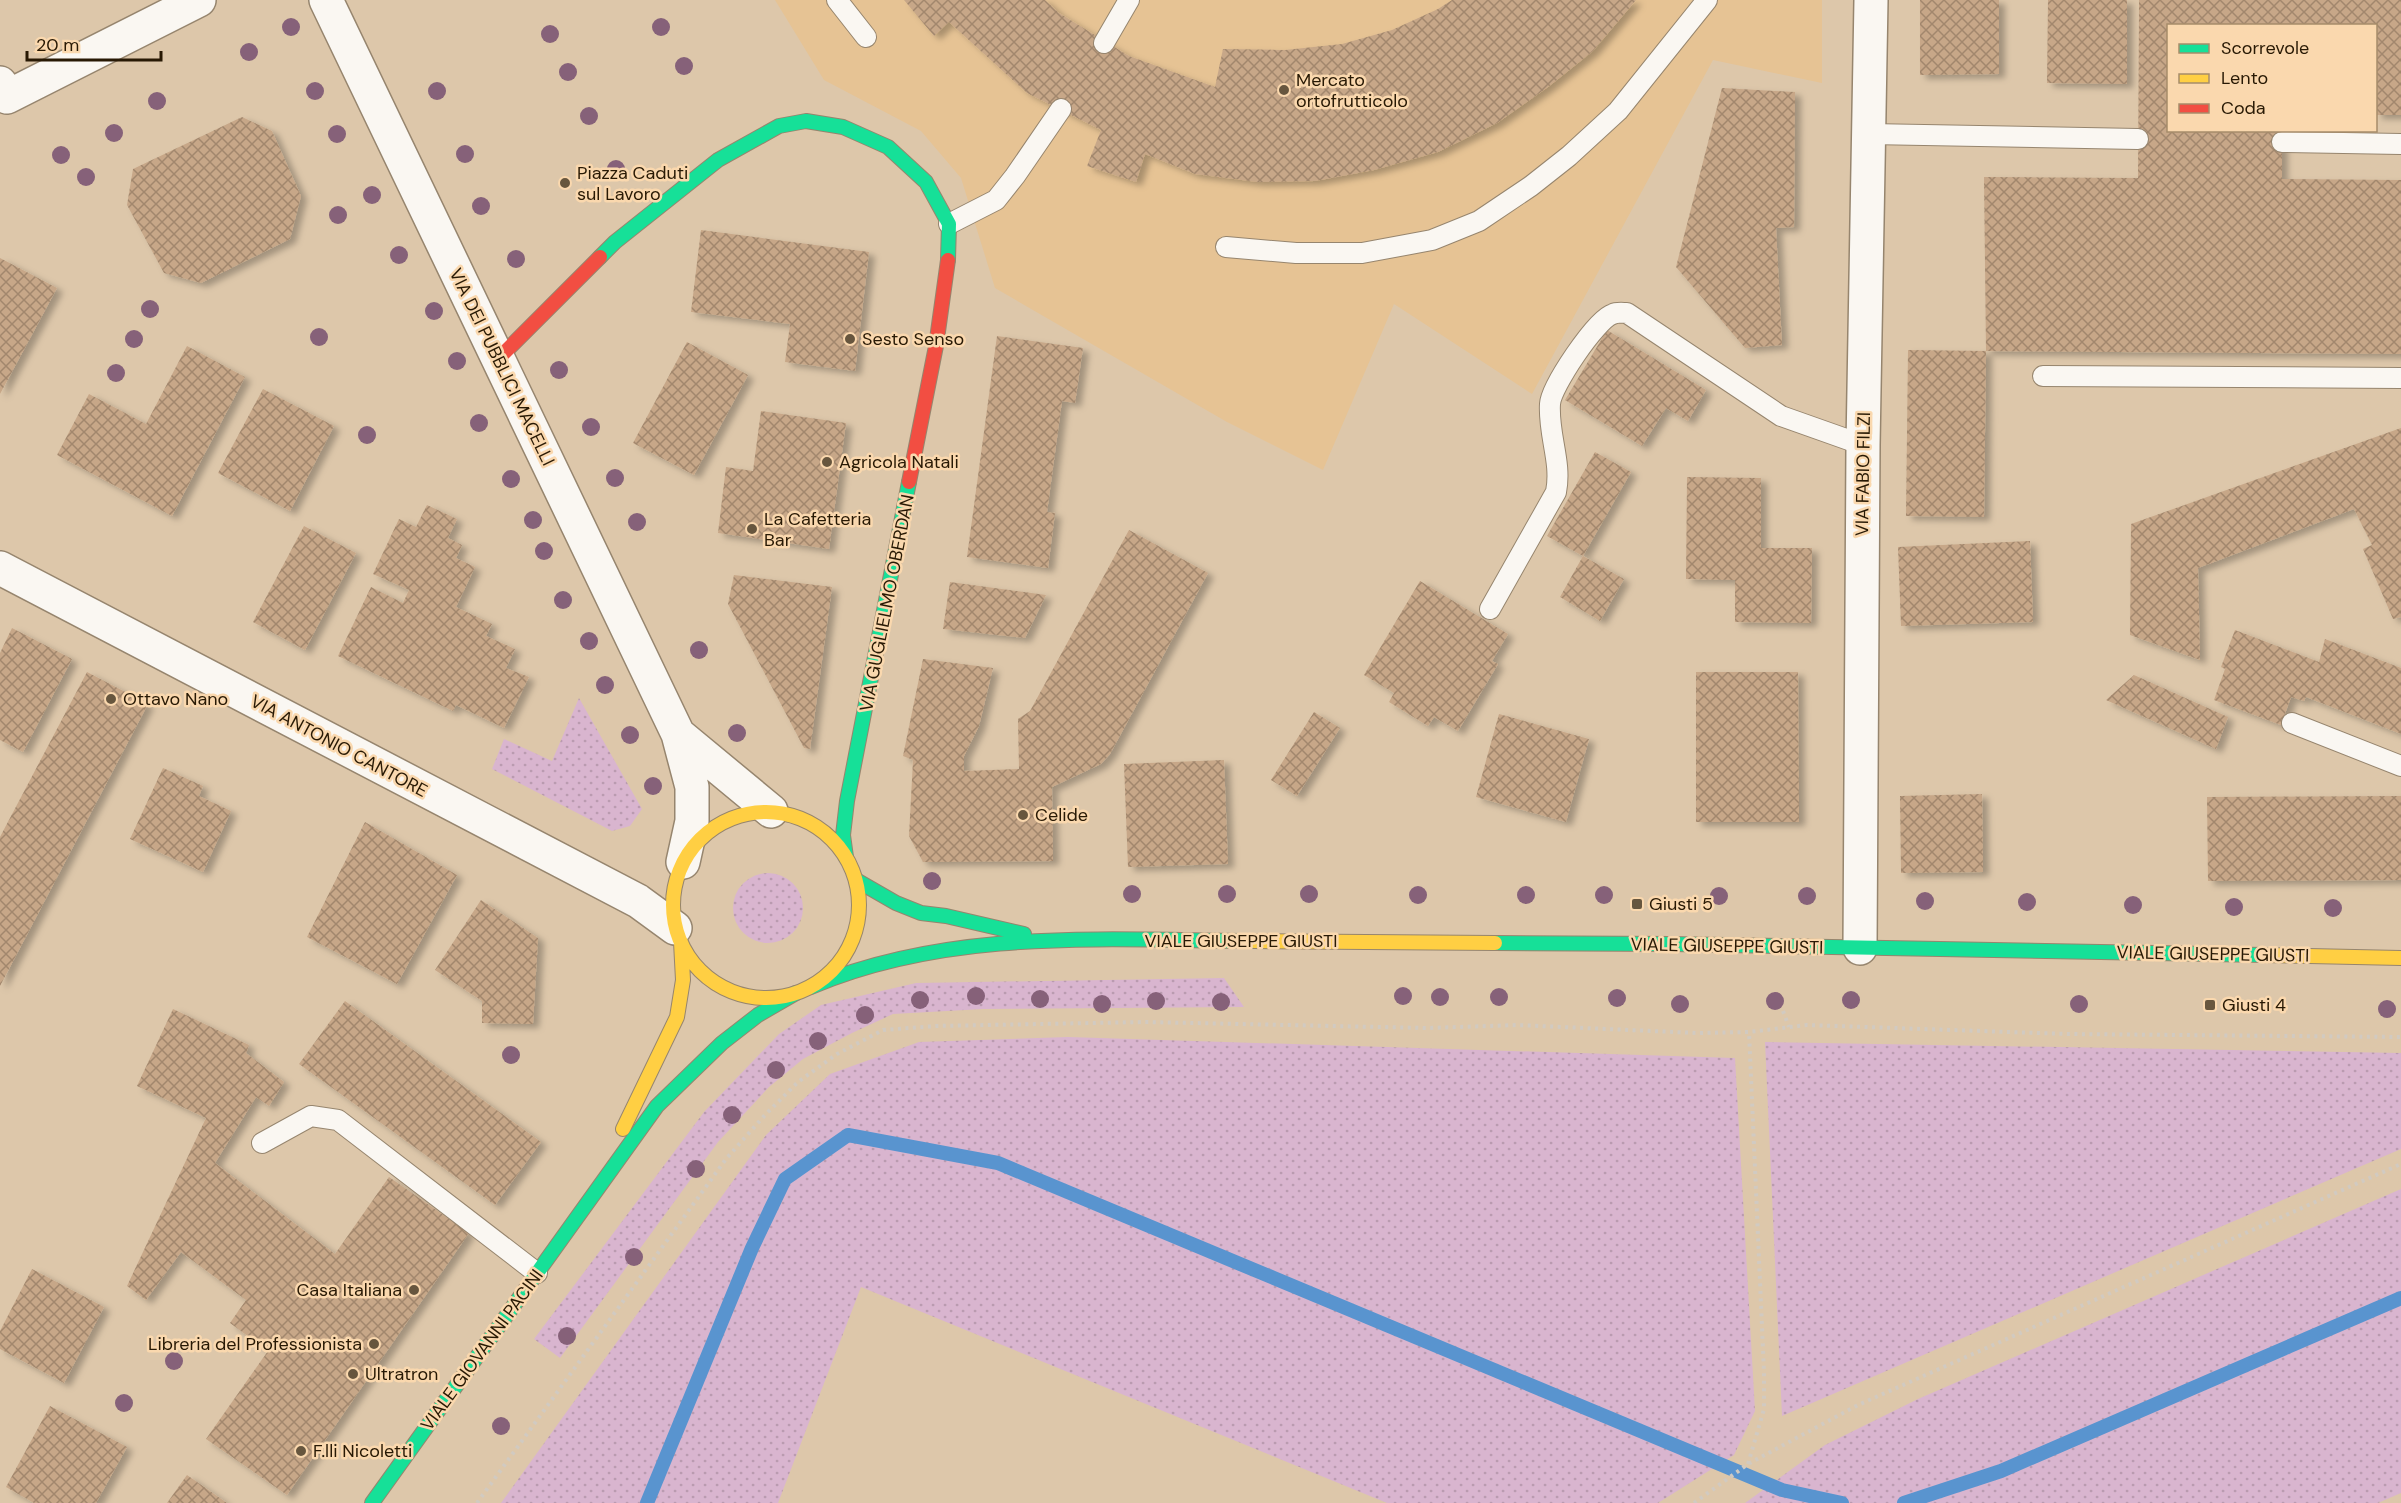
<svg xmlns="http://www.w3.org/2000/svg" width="2401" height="1503" font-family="'DM Sans',sans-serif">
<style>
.built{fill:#e6c394}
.green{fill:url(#green-dots)}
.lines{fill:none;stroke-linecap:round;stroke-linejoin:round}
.stream{stroke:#5994cf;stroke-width:14}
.building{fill:url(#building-cross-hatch);filter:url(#shadow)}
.lane-casing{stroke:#96856e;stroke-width:22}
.street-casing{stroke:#96856e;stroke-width:36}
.fast-casing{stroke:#96856e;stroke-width:16}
.slow-casing{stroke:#96856e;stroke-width:16}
.jam-casing{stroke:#96856e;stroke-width:16}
.path{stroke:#d1cac1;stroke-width:4;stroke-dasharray:3 4.5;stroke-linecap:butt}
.lane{stroke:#faf7f2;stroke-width:20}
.street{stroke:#faf7f2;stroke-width:33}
.fast{stroke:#16e098;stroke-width:14}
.slow{stroke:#ffcf43;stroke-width:14}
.jam{stroke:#f24e42;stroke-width:14}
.tree{fill:#866179}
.poi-dot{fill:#67563e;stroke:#fad8ae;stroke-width:2}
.labels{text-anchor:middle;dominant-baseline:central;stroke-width:5;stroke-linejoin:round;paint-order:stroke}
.poi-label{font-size:18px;fill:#281904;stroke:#fad8ae;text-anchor:start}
.street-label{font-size:18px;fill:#281904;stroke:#fad8ae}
</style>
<defs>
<pattern id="green-dots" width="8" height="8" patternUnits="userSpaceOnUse" patternTransform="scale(1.5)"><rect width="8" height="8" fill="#d9b5cf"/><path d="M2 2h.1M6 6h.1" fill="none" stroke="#ba9bb0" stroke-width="1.8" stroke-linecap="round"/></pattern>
<pattern id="building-cross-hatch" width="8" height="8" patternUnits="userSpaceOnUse" patternTransform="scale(1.5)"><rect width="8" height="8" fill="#c7a788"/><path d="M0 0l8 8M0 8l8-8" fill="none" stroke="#a2876d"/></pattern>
<filter id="shadow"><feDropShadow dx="6" dy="4" stdDeviation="3" flood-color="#0004"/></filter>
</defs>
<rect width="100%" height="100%" fill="#ddc7aa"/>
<path class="built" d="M 775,0 L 1822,0 L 1822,83 L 1713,60 L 1532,394 L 1394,304 L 1323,470 L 1227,422 L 995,288 L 961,178 L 921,131 L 824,80 Z"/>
<path class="green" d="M 579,698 L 642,809 L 630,826 L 612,831 L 492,769 L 504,739 L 552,761 Z
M733 908a35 35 0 1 1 70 0a35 35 0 1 1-70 0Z
M 1224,978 L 1244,1007 L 983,1009 L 893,1014 L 852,1033 L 803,1059 L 769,1087 L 718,1142 L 560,1358 L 534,1339 L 704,1112 L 779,1034 L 821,1005 L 916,983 Z
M 1068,1037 L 1735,1058 L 1755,1411 L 1734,1455 L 1658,1503 L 1387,1503 L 861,1287 L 778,1503 L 501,1503 L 766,1135 L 830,1074 L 919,1042 Z
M 1765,1042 L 2401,1053 L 2401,1149 L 1782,1416 Z
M 2401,1189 L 2401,1493 L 2378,1503 L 1745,1503 L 1825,1445 L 1918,1399 Z"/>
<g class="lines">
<path class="stream" d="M 647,1503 L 752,1248 L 785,1179 L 848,1135 L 998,1163 L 1782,1490 L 1842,1503
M 1904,1503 L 2001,1471 L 2401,1298"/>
</g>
<path class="building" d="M 904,0 L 1045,0 L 1059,13 L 1129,56 L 1215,87 L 1223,49 L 1285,50 L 1342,44 L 1392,30 L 1438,9 L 1452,0 L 1636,0 L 1593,51 L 1548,87 L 1497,123 L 1438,152 L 1374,170 L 1315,181 L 1258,182 L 1195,174 L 1145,154 L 1136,182 L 1087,166 L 1101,130 L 1027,93 L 949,22 L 934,36 Z
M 1920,0 L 1999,0 L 1999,74 L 1920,75 Z
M 2048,0 L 2127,0 L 2127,84 L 2047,83 Z
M 2139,0 L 2401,0 L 2401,115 L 2376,115 L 2376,26 L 2168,26 L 2168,130 L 2282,130 L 2282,179 L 2401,180 L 2401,354 L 1986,351 L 1984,177 L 2138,178 Z
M 1722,88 L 1795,92 L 1794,227 L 1776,228 L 1782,345 L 1745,348 L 1676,267 Z
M 242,117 L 272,131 L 301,196 L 290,239 L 201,283 L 164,273 L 127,205 L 133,169 Z
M 701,230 L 869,252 L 855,371 L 785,362 L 790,324 L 691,312 Z
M 0,258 L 57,288 L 0,394 Z
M 1607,330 L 1706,390 L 1688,421 L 1666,408 L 1642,446 L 1565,400 Z
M 997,336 L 1083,348 L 1075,403 L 1062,401 L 1047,512 L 1055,513 L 1048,568 L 967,557 Z
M 687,342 L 748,375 L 694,475 L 633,443 Z
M 187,346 L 245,377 L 172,516 L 57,455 L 89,394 L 146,424 Z
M 1908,350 L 1986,351 L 1984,517 L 1906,516 Z
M 263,389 L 334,426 L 290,511 L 218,473 Z
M 761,411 L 846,423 L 829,549 L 718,533 L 726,467 L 753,471 Z
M 2401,428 L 2401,617 L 2393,619 L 2363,549 L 2372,545 L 2354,509 L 2198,568 L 2200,660 L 2130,635 L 2131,524 Z
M 1595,452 L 1631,472 L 1583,556 L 1547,536 Z
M 1687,477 L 1761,478 L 1761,548 L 1812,548 L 1811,623 L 1735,622 L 1735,580 L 1686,579 Z
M 427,505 L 457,519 L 448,538 L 462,545 L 456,558 L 475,567 L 456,607 L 492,624 L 486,636 L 515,649 L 506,668 L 529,677 L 504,728 L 456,705 L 453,711 L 338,656 L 371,587 L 403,603 L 409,590 L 373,574 L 399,519 L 416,527 Z
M 304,526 L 356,553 L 305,650 L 253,622 Z
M 1129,530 L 1208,573 L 1110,754 L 1101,764 L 1052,787 L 1053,861 L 923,862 L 909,836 L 913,760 L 903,756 L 923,659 L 993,668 L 979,726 L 964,756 L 964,771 L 1019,769 L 1018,719 L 1030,711 Z
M 2030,541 L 2033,622 L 1901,626 L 1898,547 Z
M 1583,556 L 1624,579 L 1600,621 L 1560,597 Z
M 734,575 L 832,587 L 810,749 L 804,748 L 728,604 Z
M 1420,581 L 1508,634 L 1492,661 L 1498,664 L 1458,731 L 1434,717 L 1428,726 L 1389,702 L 1394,693 L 1364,675 Z
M 950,582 L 1046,595 L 1025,638 L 943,629 Z
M 12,628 L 72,659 L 23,752 L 0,740 L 0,653 Z
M 2235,630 L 2319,662 L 2325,639 L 2401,668 L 2401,734 L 2306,697 L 2304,701 L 2291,697 L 2281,725 L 2214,700 L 2225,669 L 2221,667 Z
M 87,672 L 148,704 L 0,986 L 0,837 Z
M 1696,672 L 1798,672 L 1799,822 L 1696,822 Z
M 2134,675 L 2228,717 L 2216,749 L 2106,700 Z
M 1314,712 L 1340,728 L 1297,796 L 1271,780 Z
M 1499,714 L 1589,739 L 1566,822 L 1476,797 Z
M 1224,760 L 1228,864 L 1128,867 L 1124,764 Z
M 163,768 L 203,786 L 199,796 L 231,811 L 203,872 L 130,839 Z
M 1982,794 L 1983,872 L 1901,873 L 1900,796 Z
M 2401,796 L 2401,880 L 2208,881 L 2207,797 Z
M 365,822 L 457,875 L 397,984 L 307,937 Z
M 481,900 L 538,938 L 533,1024 L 482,1023 L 482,1001 L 435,970 Z
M 345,1001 L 541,1142 L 495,1205 L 299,1064 Z
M 173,1009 L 249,1045 L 246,1053 L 284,1082 L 269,1106 L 256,1097 L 215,1163 L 335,1254 L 389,1177 L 469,1233 L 287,1495 L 206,1439 L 268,1351 L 230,1323 L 246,1300 L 181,1252 L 146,1300 L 127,1286 L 206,1118 L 137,1086 Z
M 32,1269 L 104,1307 L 64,1383 L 0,1349 L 0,1331 Z
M 50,1406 L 127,1447 L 96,1503 L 34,1503 L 6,1487 Z
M 187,1475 L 227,1503 L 167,1503 Z"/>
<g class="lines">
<defs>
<path id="lane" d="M 837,0 L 866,37
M 1104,43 L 1129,0
M 1869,134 L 2138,139
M 2282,142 L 2401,144
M 949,224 L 996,200 L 1015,176 L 1061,109
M 1226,247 L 1296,253 L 1362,253 L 1432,240 L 1479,221 L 1531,186 L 1569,156 L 1618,111 L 1707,0
M 2043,376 L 2401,378
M 1490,609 L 1556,492 C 1562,462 1548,435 1550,404 C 1551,387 1596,319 1613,314 C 1617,312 1623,313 1627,313 L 1781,416 L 1863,445
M 2292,723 L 2401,766
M 262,1143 L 311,1116 L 338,1120 L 537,1273"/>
<path id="street" d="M 326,0 L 678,734 L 692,787 L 692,821 L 683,862
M 0,83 L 7,97 L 199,0
M 0,568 L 638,901 L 675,928
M 678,734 L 771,811
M 1860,948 L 1863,445 L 1871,0"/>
<path id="fast" d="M 600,257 L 615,242 L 718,160 L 779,126 L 806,121 L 843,127 L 888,147 L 926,182 L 949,224 L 948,260
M 846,857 L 843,835 L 847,801 L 909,482
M 856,880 L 896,903 L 921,913 L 946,916 L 1024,934
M 1495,943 L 1671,944 L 2264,955
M 811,987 C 950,928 1107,940 1254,941
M 372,1503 L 657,1106 L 722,1043 L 758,1015 L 796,993"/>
<path id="slow" d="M673 905a93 93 0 1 1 186 0a93 93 0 1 1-186 0Z
M 1254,941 L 1495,943
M 2264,955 L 2401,958
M 623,1129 L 677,1017 L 683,980 L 681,942"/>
<path id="jam" d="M 499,358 L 600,257
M 909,482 L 936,346 L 948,260"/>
</defs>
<use href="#lane" class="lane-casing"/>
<use href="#street" class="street-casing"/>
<use href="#fast" class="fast-casing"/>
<use href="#slow" class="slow-casing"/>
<use href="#jam" class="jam-casing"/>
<path class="path" d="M 1783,1011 L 1789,1027
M 1748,1464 L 1764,1409 L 1764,1372 L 1749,1032
M 477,1503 L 726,1159 L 765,1115 L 798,1082 L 837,1054 L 883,1030 L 936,1026 L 1145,1022 L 1427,1028 L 1517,1025 L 1697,1033 L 1749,1032 L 1807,1025 L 2068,1034 L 2401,1037
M 1694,1503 L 1748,1464 L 1858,1405 L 2401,1164"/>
<use href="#lane" class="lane"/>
<use href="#street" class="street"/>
<use href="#fast" class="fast"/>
<use href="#slow" class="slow"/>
<use href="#jam" class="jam"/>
</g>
<g class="tree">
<circle cx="291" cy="27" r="9"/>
<circle cx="661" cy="27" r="9"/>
<circle cx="550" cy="34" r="9"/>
<circle cx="249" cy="52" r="9"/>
<circle cx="684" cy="66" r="9"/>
<circle cx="568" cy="72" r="9"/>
<circle cx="315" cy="91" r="9"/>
<circle cx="437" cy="91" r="9"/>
<circle cx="157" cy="101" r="9"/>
<circle cx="589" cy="116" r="9"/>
<circle cx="114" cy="133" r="9"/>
<circle cx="337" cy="134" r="9"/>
<circle cx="465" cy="154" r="9"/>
<circle cx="61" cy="155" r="9"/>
<circle cx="616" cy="169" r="9"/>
<circle cx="86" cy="177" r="9"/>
<circle cx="372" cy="195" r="9"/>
<circle cx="481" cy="206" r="9"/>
<circle cx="338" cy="215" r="9"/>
<circle cx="399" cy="255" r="9"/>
<circle cx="516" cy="259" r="9"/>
<circle cx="150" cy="309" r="9"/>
<circle cx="434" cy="311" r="9"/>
<circle cx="319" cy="337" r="9"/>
<circle cx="134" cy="339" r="9"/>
<circle cx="457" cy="361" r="9"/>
<circle cx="559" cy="370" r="9"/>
<circle cx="116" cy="373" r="9"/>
<circle cx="479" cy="423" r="9"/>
<circle cx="591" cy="427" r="9"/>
<circle cx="367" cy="435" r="9"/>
<circle cx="615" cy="478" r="9"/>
<circle cx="511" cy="479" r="9"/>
<circle cx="533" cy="520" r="9"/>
<circle cx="637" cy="522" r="9"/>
<circle cx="544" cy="551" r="9"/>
<circle cx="563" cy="600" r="9"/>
<circle cx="589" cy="641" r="9"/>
<circle cx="699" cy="650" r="9"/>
<circle cx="605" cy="685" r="9"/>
<circle cx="737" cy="733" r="9"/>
<circle cx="630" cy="735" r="9"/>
<circle cx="653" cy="786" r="9"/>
<circle cx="932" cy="881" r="9"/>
<circle cx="1132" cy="894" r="9"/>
<circle cx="1227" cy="894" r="9"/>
<circle cx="1309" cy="894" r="9"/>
<circle cx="1418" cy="895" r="9"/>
<circle cx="1526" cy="895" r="9"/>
<circle cx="1604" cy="895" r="9"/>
<circle cx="1719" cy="896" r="9"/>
<circle cx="1807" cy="896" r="9"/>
<circle cx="1925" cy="901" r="9"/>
<circle cx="2027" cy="902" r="9"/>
<circle cx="2133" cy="905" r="9"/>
<circle cx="2234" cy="907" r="9"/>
<circle cx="2333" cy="908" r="9"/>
<circle cx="976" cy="996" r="9"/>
<circle cx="1403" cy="996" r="9"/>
<circle cx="1440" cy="997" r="9"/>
<circle cx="1499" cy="997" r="9"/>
<circle cx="1617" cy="998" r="9"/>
<circle cx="1040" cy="999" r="9"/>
<circle cx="920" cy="1000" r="9"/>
<circle cx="1851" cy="1000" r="9"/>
<circle cx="1156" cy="1001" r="9"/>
<circle cx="1775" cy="1001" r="9"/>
<circle cx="1221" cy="1002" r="9"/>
<circle cx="1102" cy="1004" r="9"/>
<circle cx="1680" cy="1004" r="9"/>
<circle cx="2079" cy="1004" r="9"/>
<circle cx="2387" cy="1009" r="9"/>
<circle cx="865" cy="1015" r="9"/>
<circle cx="818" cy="1041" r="9"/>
<circle cx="511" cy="1055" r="9"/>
<circle cx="776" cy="1070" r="9"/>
<circle cx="732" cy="1115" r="9"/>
<circle cx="696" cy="1169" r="9"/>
<circle cx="634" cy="1257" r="9"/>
<circle cx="567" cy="1336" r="9"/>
<circle cx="174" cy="1361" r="9"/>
<circle cx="124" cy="1403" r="9"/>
<circle cx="501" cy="1426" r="9"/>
</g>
<g class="poi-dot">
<circle cx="1284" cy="90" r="6"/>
<circle cx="565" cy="183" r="6"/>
<circle cx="850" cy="339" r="6"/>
<circle cx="827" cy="462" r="6"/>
<circle cx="752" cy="529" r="6"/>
<circle cx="111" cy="699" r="6"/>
<circle cx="1023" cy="815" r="6"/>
<rect x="1631" y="898" width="12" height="12" rx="3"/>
<rect x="2204" y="999" width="12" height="12" rx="3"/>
<circle cx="414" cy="1290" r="6"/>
<circle cx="374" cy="1344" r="6"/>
<circle cx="353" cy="1374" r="6"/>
<circle cx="301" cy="1451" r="6"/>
</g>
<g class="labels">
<g class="poi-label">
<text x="1296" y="80">Mercato<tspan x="1296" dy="21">ortofrutticolo</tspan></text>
<text x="577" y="173">Piazza Caduti<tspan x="577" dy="21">sul Lavoro</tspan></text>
<text x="862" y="339">Sesto Senso</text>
<text x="839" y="462">Agricola Natali</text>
<text x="764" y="519">La Cafetteria<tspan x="764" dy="21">Bar</tspan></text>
<text x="123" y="699">Ottavo Nano</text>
<text x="1035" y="815">Celide</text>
<text x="1649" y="904">Giusti 5</text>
<text x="2222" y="1005">Giusti 4</text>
<text x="402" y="1290" text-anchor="end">Casa Italiana</text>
<text x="362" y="1344" text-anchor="end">Libreria del Professionista</text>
<text x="365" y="1374">Ultratron</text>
<text x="313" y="1451">F.lli Nicoletti</text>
</g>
<g class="street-label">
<text transform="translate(502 367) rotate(64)">VIA DEI PUBBLICI MACELLI</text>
<text transform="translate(1863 474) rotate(-89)">VIA FABIO FILZI</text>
<text transform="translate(887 603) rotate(-79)">VIA GUGLIELMO OBERDAN</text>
<text transform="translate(339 746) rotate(28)">VIA ANTONIO CANTORE</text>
<text x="1241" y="941">VIALE GIUSEPPE GIUSTI</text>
<text transform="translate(1727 946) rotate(1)">VIALE GIUSEPPE GIUSTI</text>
<text transform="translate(2213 954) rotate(1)">VIALE GIUSEPPE GIUSTI</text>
<text transform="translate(482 1350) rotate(-54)">VIALE GIOVANNI PACINI</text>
</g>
</g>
<rect x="2167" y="24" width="210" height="108" fill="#fad8ae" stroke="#a68c6a" stroke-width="1.5"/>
<rect x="2179" y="44" width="30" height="9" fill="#16e098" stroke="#a68c6a" stroke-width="1.5"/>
<text x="2221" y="54" font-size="18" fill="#281904">Scorrevole</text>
<rect x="2179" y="74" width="30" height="9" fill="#ffcf43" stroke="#a68c6a" stroke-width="1.5"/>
<text x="2221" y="84" font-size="18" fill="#281904">Lento</text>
<rect x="2179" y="104" width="30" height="9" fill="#f24e42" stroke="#a68c6a" stroke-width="1.5"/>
<text x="2221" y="114" font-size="18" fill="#281904">Coda</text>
<path d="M27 51v9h134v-9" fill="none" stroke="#281904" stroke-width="3"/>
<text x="36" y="51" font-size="18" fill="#281904" stroke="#fad8ae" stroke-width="4.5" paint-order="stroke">20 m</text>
</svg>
